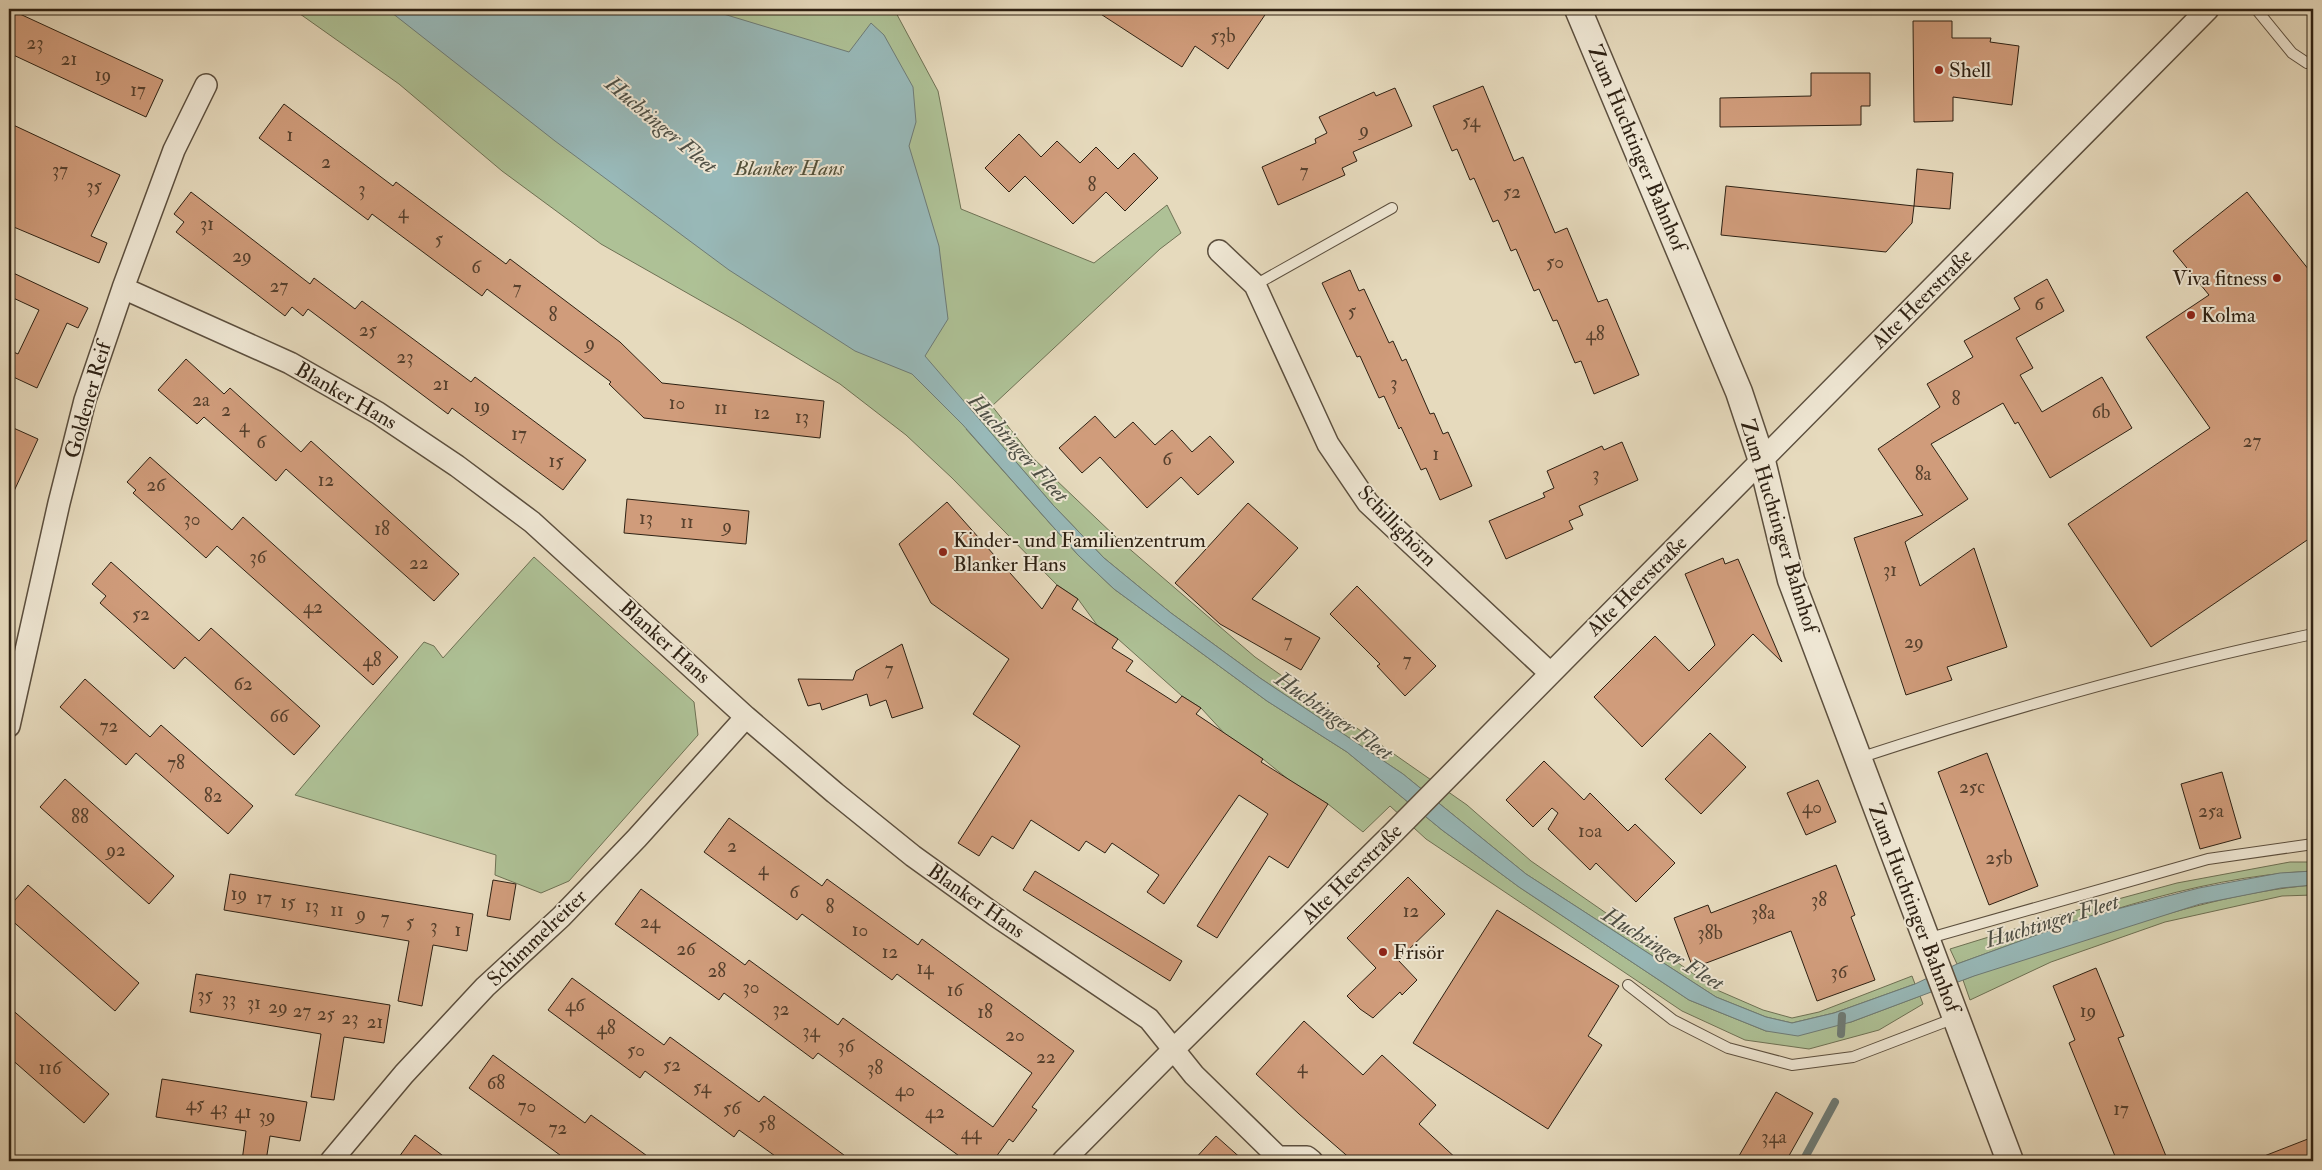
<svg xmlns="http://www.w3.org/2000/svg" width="2322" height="1170" font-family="'IM FELL Double Pica',serif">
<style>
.green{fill:#aec196;stroke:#6e7154}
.water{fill:#98b9b9;stroke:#6e7c77}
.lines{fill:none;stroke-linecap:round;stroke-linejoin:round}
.stream{stroke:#6e7c77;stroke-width:8}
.building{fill:#d09c7b;stroke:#2e2113}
.service-casing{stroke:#5c4f3e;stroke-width:12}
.minor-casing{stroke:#5c4f3e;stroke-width:24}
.tertiary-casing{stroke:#5c4f3e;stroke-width:29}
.service{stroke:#efe7d4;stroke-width:10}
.minor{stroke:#efe7d4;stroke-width:21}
.tertiary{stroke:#efe7d4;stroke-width:26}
.poi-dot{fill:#8f2418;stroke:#efe7d4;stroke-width:2}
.labels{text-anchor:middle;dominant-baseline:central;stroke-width:4;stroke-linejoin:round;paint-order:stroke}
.number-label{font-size:19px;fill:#56402d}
.poi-label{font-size:21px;fill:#2e2113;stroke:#efe7d4;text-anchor:start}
.street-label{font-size:21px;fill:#2e2113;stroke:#efe7d4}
.park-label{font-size:21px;font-style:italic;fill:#54513a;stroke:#efe7d4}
.water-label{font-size:22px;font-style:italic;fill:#4e4f45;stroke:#efe7d4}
</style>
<rect width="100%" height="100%" fill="#e6dabd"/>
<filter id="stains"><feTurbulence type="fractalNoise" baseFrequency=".004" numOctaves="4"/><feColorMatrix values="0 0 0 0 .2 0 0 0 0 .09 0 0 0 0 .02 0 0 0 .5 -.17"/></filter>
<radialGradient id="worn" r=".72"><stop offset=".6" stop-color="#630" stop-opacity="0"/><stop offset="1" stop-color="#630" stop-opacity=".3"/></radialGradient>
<path class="green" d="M 293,9 L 894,9 L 938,91 L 961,209 L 1094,263 L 1167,205 L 1181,233 L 1160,249 L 992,406 L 1033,458 L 1118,539 L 1255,657 L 1467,805 L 1531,861 L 1717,990 L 1763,1010 L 1792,1018 L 1819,1012 L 1912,976 L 1915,984 L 1834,1013 L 1792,1023 L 1766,1017 L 1716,997 L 1526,874 L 1403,774 L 1260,678 L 1171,613 L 1104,558 L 1053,505 L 978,418 L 966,429 L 1078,555 L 1114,589 L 1267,701 L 1347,752 L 1442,830 L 1519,887 L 1689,1000 L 1766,1031 L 1851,1022 L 1920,996 L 1923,1004 L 1879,1030 L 1809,1049 L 1745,1040 L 1682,1011 L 1426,839 L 1390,806 L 1363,832 L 1328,804 L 1289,780 L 1263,759 L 1225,734 L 1201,708 L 1182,696 L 1118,639 L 1097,625 L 1078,599 L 1057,585 L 952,478 L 906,435 L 840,384 L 740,323 L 601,244 L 502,171 L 399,84 Z
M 534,557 L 694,702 L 698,735 L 569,881 L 541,893 L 495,875 L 496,855 L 295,795 L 424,642 L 434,646 L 443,658 Z
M 2290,862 L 2313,862 L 2313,871 C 2190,877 2071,923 1957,964 L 1950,949 L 2063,914 L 2177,883 Z
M 2313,885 L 2313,895 L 2282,896 L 2165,922 L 2051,962 L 1970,1000 L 1963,980 C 2009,961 2059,947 2107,932 C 2175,911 2242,891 2313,885 Z"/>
<path class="water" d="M 387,9 L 707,9 L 849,52 L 871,23 L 884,35 L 913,87 L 916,122 L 909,146 L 939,246 L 948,319 L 925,356 L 1053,505 L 1104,558 L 1171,613 L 1260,678 L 1403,774 L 1526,874 L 1716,997 L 1766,1017 L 1792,1023 L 1834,1013 L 1915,984 L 1957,964 L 2086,917 L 2199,888 L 2280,873 L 2313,871 L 2313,885 L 2281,888 L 2200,904 L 1974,976 L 1851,1022 L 1798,1036 L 1766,1031 L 1689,1000 L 1519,887 L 1442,830 L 1347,752 L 1267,701 L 1114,589 L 1078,555 L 963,425 L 912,374 L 855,351 L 729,270 L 555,141 Z"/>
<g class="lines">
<path class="stream" d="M 1841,1034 L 1842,1016
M 1803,1161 L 1835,1102"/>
</g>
<path class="building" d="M 9,9 L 163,80 L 146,117 L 9,53 Z
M 1093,9 L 1269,9 L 1228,69 L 1195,46 L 1182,67 Z
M 1913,21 L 1952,21 L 1952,38 L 1991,38 L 1990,42 L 2019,46 L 2012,105 L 1953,97 L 1953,121 L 1914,122 Z
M 1811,73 L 1870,73 L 1870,106 L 1861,106 L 1861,125 L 1720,127 L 1720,98 L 1811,96 Z
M 1483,86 L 1514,161 L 1523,157 L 1555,233 L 1567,228 L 1598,302 L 1607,299 L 1639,375 L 1594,394 L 1581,361 L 1575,363 L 1557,320 L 1553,321 L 1539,289 L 1534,291 L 1516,249 L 1511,251 L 1498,220 L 1493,222 L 1474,178 L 1470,180 L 1457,149 L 1452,151 L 1433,106 Z
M 1395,88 L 1412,126 L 1353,152 L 1357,161 L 1342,168 L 1345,175 L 1278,205 L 1262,167 L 1316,143 L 1315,139 L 1327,133 L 1319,117 L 1374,92 L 1376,96 Z
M 284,104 L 393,186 L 396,182 L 506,264 L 510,259 L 620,342 L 662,383 L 824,401 L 820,438 L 644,418 L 609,384 L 611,382 L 487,289 L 482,296 L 372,214 L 368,220 L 259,138 Z
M 9,123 L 120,175 L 91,236 L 107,243 L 99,263 L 9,225 Z
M 1019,134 L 1041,157 L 1057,141 L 1080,163 L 1096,147 L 1118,169 L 1134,153 L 1158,178 L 1125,211 L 1106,192 L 1073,224 L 1025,176 L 1009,192 L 985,168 Z
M 1917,169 L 1953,173 L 1950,209 L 1914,206 Z
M 1726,186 L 1914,206 L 1912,223 L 1886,252 L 1721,235 Z
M 191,192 L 310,284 L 314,278 L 355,309 L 362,301 L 471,382 L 475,377 L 586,460 L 563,490 L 452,408 L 448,414 L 308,309 L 303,316 L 292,307 L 285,316 L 176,232 L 184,222 L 174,214 Z
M 2247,192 L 2313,275 L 2313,536 L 2151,647 L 2068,524 L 2210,428 L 2146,337 L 2209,295 L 2173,251 Z
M 1350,270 L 1359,291 L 1364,289 L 1389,343 L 1393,341 L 1402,361 L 1406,359 L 1430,414 L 1434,413 L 1443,434 L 1448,432 L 1472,486 L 1440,500 L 1426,468 L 1421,470 L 1401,427 L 1399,429 L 1384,396 L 1379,398 L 1360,356 L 1357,357 L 1322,283 Z
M 9,271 L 88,308 L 78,328 L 67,323 L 37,388 L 9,375 L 9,350 L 18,354 L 39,310 L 9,296 Z
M 2047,279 L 2064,311 L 2016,338 L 2033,368 L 2020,375 L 2042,412 L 2102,377 L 2132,428 L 2050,478 L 2018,422 L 2015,424 L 2003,403 L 1931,444 L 1968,499 L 1905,542 L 1920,586 L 1974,548 L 2007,647 L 1947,667 L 1952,680 L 1906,695 L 1854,538 L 1923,515 L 1878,449 L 1940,407 L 1927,384 L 1973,357 L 1964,341 L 2020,309 L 2014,298 Z
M 186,359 L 224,394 L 230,388 L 301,452 L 311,441 L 459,574 L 434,601 L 286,469 L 276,481 L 204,417 L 197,424 L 158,390 Z
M 1095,416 L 1115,438 L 1133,422 L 1155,445 L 1172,430 L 1192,452 L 1210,436 L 1234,462 L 1198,495 L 1181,477 L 1147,508 L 1100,457 L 1082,473 L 1059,448 Z
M 9,426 L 38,439 L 9,502 Z
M 1622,442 L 1638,480 L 1579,506 L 1583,515 L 1569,521 L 1573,529 L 1506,559 L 1489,521 L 1545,497 L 1543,493 L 1554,488 L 1547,471 L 1602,446 L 1604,450 Z
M 150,457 L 232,530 L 243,517 L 398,657 L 373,685 L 217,546 L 206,558 L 133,493 L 136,490 L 127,482 Z
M 627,499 L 749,511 L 746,544 L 624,533 Z
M 947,502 L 1042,609 L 1057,585 L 1078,599 L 1072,609 L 1118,639 L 1112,648 L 1133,661 L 1126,671 L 1176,703 L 1182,696 L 1201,708 L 1196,714 L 1263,759 L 1261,762 L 1328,804 L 1288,868 L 1269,856 L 1217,938 L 1197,926 L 1268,814 L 1239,795 L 1164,904 L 1147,892 L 1159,875 L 1112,843 L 1105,853 L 1086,841 L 1079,851 L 1031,820 L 1013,849 L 992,836 L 979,856 L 958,843 L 1020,746 L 973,714 L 1009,659 L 931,603 L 899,544 Z
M 1248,503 L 1298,548 L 1252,599 L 1320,638 L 1301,670 L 1220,624 L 1175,583 Z
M 1723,558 L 1725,564 L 1738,559 L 1782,662 L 1753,634 L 1642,747 L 1594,697 L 1655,636 L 1689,671 L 1715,645 L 1685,574 Z
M 111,562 L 199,641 L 211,628 L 320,726 L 294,755 L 185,657 L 174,669 L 100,603 L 106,596 L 92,584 Z
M 1357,586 L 1436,666 L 1405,696 L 1377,666 L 1380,664 L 1330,614 Z
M 902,644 L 923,708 L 892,718 L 886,700 L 870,706 L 867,694 L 822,710 L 820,703 L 808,706 L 798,679 L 853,680 L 856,671 Z
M 85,679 L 150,737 L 161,725 L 253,806 L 228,834 L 136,753 L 126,765 L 60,707 Z
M 1710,733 L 1746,767 L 1701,814 L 1665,779 Z
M 1987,753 L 2038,886 L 1989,905 L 1938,772 Z
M 1544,761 L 1584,800 L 1590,793 L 1628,831 L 1635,824 L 1675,863 L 1636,902 L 1596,863 L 1590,870 L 1548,829 L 1558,813 L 1552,808 L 1533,827 L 1506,800 Z
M 2222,772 L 2241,838 L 2200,849 L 2181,784 Z
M 65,779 L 174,876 L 149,904 L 40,807 Z
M 1818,780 L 1836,822 L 1806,835 L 1787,793 Z
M 729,818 L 822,886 L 827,879 L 918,945 L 922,939 L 1074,1051 L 1032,1107 L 1037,1110 L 1013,1142 L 1009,1139 L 993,1161 L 966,1161 L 818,1053 L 813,1059 L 724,993 L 719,1000 L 615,924 L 641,889 L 745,965 L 749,960 L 838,1025 L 843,1018 L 993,1127 L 1032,1073 L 897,974 L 892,980 L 802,914 L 797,920 L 704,852 Z
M 1836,865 L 1855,915 L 1851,917 L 1875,980 L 1817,1001 L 1791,931 L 1693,968 L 1674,918 L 1708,905 L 1711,913 Z
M 1035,871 L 1182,961 L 1170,981 L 1023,890 Z
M 230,874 L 473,914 L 467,951 L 433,945 L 422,1006 L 398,1001 L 409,941 L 224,910 Z
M 1408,877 L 1445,914 L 1398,960 L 1417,980 L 1402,995 L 1400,992 L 1373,1018 L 1360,1009 L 1347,996 L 1376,968 L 1347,938 Z
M 493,880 L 516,884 L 510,920 L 487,916 Z
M 28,885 L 139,983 L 115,1011 L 9,918 L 9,907 Z
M 1497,910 L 1619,986 L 1588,1036 L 1602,1045 L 1548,1129 L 1413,1043 Z
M 2096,968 L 2124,1036 L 2118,1038 L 2168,1161 L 2117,1161 L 2069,1043 L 2075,1040 L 2053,986 Z
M 196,974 L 390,1005 L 384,1043 L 344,1037 L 334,1100 L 311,1097 L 321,1034 L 190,1012 Z
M 572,978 L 664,1045 L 670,1037 L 759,1102 L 764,1096 L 852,1161 L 782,1161 L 739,1130 L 734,1137 L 645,1071 L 640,1078 L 548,1010 Z
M 9,1007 L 109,1094 L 84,1123 L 9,1057 Z
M 1304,1021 L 1363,1075 L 1382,1055 L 1436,1105 L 1419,1124 L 1459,1161 L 1353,1161 L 1299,1114 L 1256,1074 Z
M 493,1055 L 585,1123 L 591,1115 L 654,1161 L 568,1161 L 469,1088 Z
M 162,1079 L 307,1102 L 300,1141 L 270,1136 L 266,1161 L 242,1161 L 246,1131 L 156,1117 Z
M 1776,1092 L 1813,1113 L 1786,1161 L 1736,1161 Z
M 415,1135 L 450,1161 L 396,1161 Z
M 1216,1136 L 1244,1161 L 1193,1161 Z
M 2313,1137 L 2313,1161 L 2254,1161 L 2254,1160 Z"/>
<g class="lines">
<defs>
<path id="service" d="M 2256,9 L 2292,53 L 2307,63
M 1255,285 L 1392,208
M 1859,758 C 2008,709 2160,666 2313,634
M 1926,939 L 2208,859 L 2313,844
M 1628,985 L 1673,1020 L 1728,1048 L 1792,1065 L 1853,1057 L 1955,1018"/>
<path id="minor" d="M 1219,251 L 1255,285 L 1328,444 L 1368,503 L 1550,673
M 123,288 L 290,363 L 378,413 L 457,466 L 532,522 L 746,717 L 835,793 L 913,856 L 995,915 L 1149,1019 L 1194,1075 L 1278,1157 L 1307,1157 L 1312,1161
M 9,726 L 59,503 L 85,400 L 123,288 L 174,150 L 206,85
M 331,1161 L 404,1074 L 485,987 L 561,917 L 637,838 L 746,717
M 1063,1161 L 1174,1049 L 1392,834 L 2208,9"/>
<path id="tertiary" d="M 1578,9 L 1739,392 L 1762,461 L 1791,580 L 2010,1161"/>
</defs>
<use href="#service" class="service-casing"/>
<use href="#minor" class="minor-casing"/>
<use href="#tertiary" class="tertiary-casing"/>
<use href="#service" class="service"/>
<use href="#minor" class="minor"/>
<use href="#tertiary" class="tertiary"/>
</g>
<g class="poi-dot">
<circle cx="1939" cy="70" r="5"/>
<circle cx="2277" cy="278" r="5"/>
<circle cx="2191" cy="315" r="5"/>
<circle cx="943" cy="552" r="5"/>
<circle cx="1383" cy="952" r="5"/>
</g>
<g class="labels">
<g class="number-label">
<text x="1223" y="36">53b</text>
<text x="35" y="43">23</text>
<text x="69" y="59">21</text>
<text x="103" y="75">19</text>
<text x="138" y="90">17</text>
<text x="1471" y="121">54</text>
<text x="1364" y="130">9</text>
<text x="290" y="135">1</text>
<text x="326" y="162">2</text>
<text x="60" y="170">37</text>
<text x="1304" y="171">7</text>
<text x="1092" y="185">8</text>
<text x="94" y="186">35</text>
<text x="362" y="189">3</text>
<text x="1512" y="192">52</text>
<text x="403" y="212">4</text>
<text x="207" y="224">31</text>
<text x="439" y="239">5</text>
<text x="242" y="256">29</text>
<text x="1555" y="262">50</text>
<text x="476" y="267">6</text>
<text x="279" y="286">27</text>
<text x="517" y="288">7</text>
<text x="2039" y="304">6</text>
<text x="1352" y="311">5</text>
<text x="553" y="315">8</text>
<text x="368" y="330">25</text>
<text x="1595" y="334">48</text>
<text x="590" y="343">9</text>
<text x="405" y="357">23</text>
<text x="1394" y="383">3</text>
<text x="441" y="384">21</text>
<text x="1956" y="399">8</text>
<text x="201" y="400">2a</text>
<text x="677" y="403">10</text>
<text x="482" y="406">19</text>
<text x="721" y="408">11</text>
<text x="226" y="410">2</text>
<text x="2101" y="412">6b</text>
<text x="762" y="413">12</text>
<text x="802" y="417">13</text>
<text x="244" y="426">4</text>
<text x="519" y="434">17</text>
<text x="2252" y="441">27</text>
<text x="261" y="442">6</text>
<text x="1436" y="454">1</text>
<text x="1167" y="459">6</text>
<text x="556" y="461">15</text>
<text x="1596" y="474">3</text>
<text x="1923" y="474">8a</text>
<text x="326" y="480">12</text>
<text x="156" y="485">26</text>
<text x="646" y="518">13</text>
<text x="192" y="519">30</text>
<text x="687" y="522">11</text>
<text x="727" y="526">9</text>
<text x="382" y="529">18</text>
<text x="258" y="557">36</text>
<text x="419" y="563">22</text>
<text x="1890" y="570">31</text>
<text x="313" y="607">42</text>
<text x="141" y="614">52</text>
<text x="1288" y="641">7</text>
<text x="1914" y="642">29</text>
<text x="372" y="660">48</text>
<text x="1407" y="660">7</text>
<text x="889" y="669">7</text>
<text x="243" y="684">62</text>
<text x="279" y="716">66</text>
<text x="109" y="726">72</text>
<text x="176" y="763">78</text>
<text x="1972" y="787">25c</text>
<text x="213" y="796">82</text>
<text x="1812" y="807">40</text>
<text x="2211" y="811">25a</text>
<text x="80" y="817">88</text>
<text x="1590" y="831">10a</text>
<text x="732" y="846">2</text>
<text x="116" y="850">92</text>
<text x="1999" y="858">25b</text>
<text x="763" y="869">4</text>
<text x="794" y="892">6</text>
<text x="239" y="894">19</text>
<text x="264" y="898">17</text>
<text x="1819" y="900">38</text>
<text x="288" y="902">15</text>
<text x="312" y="906">13</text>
<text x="830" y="907">8</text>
<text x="337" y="910">11</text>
<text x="1411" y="911">12</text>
<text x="1763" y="913">38a</text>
<text x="361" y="914">9</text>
<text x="385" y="918">7</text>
<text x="410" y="922">5</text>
<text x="650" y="922">24</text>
<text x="434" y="926">3</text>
<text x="458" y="930">1</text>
<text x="860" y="930">10</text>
<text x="1710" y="933">38b</text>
<text x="686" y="949">26</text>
<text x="890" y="952">12</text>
<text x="925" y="968">14</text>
<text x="717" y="971">28</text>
<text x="1839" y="972">36</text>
<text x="751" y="987">30</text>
<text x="955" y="990">16</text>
<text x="205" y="995">35</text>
<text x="229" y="999">33</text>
<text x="254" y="1003">31</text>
<text x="575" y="1005">46</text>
<text x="278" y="1007">29</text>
<text x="781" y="1009">32</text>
<text x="302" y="1011">27</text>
<text x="2088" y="1011">19</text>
<text x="985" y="1012">18</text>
<text x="326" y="1014">25</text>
<text x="350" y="1018">23</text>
<text x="375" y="1022">21</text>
<text x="606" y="1028">48</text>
<text x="811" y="1031">34</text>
<text x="1015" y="1035">20</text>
<text x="846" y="1046">36</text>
<text x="636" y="1050">50</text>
<text x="1046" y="1057">22</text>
<text x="672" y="1065">52</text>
<text x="1302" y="1067">4</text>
<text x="50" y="1068">116</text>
<text x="875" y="1068">38</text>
<text x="496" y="1083">68</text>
<text x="702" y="1087">54</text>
<text x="905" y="1090">40</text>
<text x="195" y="1104">45</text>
<text x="527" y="1106">70</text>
<text x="219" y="1108">43</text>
<text x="732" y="1108">56</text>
<text x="2121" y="1109">17</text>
<text x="243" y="1112">41</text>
<text x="935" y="1112">42</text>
<text x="267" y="1116">39</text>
<text x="767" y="1124">58</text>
<text x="558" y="1128">72</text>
<text x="971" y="1133">44</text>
<text x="1774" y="1137">34a</text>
</g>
<g class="poi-label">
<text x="1949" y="70">Shell</text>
<text x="2267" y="278" text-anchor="end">Viva fitness</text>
<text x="2201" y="315">Kolma</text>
<text x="953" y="540">Kinder- und Familienzentrum<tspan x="953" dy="24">Blanker Hans</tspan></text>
<text x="1393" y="952">Frisör</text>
</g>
<g class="street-label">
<text transform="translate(1637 148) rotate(67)">Zum Huchtinger Bahnhof</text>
<text transform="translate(1922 299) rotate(-45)">Alte Heerstraße</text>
<text transform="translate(346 396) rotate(30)">Blanker Hans</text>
<text transform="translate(88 400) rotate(-74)">Goldener Reif</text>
<text transform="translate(1397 526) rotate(46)">Schillighörn</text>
<text transform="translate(1779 526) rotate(73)">Zum Huchtinger Bahnhof</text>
<text transform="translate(1637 586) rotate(-45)">Alte Heerstraße</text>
<text transform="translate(665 642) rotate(42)">Blanker Hans</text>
<text transform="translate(1352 874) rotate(-45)">Alte Heerstraße</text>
<text transform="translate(976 901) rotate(35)">Blanker Hans</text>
<text transform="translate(1914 908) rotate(69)">Zum Huchtinger Bahnhof</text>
<text transform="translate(537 938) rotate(-44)">Schimmelreiter</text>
</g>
<g class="park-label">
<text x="789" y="168">Blanker Hans</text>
</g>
<g class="water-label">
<text transform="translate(661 125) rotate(40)">Huchtinger Fleet</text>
<text transform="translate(1018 448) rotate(48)">Huchtinger Fleet</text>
<text transform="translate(1334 716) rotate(35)">Huchtinger Fleet</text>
<text transform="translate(2052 921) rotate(-17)">Huchtinger Fleet</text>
<text transform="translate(1663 949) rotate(32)">Huchtinger Fleet</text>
</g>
</g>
<rect width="2322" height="1170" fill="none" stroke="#e6dabd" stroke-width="30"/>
<rect x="10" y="10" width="2302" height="1150" fill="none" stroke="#2e2113" stroke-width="2.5"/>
<rect x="15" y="15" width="2292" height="1140" fill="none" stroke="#2e2113"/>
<rect width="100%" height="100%" filter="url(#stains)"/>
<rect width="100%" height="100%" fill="url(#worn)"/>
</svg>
